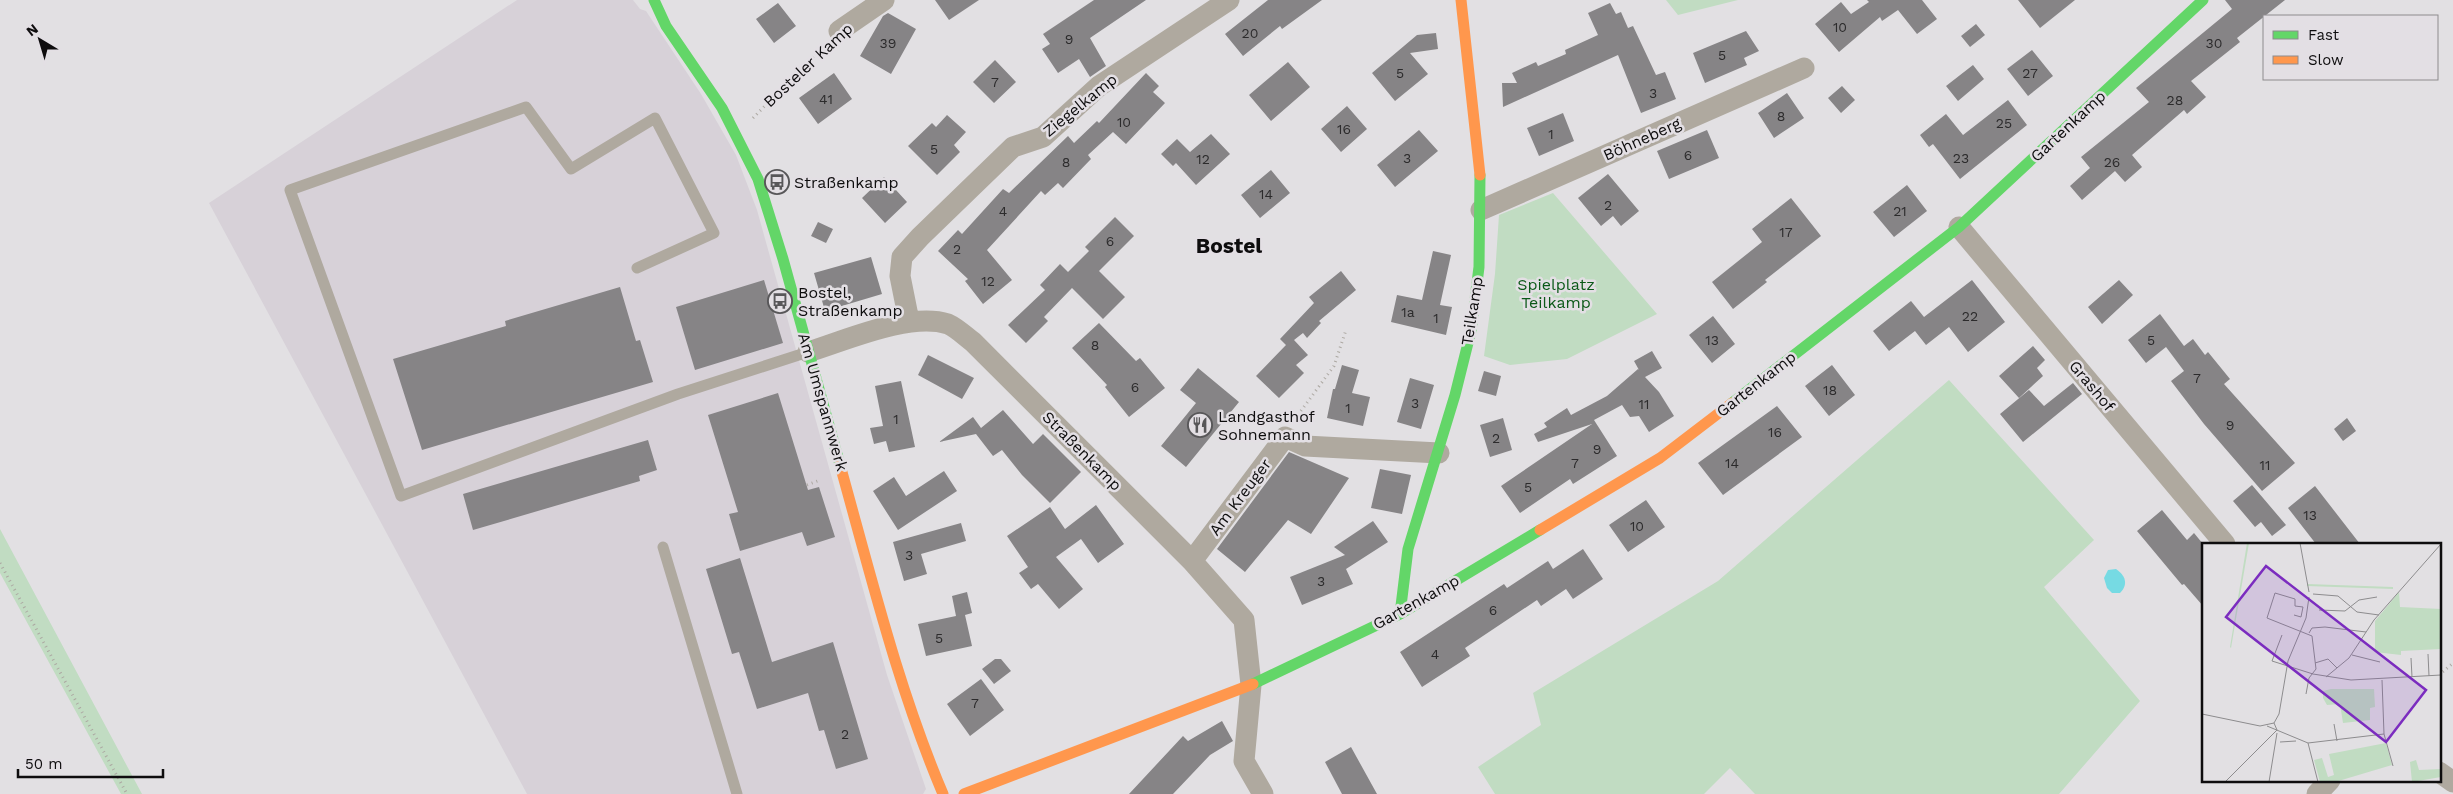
<svg xmlns="http://www.w3.org/2000/svg" width="2453" height="794" font-family="'Work Sans',sans-serif">
<style>
.built{fill:#d7d1d8}
.green{fill:#c1dcc2}
.water{fill:#76dae3}
.building{fill:#868486}
.lines{fill:none;stroke-linecap:round;stroke-linejoin:round}
.path{stroke:#aca8a2;stroke-width:3;stroke-dasharray:1 4;stroke-linecap:butt}
.lane{stroke:#afa99f;stroke-width:11}
.street{stroke:#afa99f;stroke-width:21}
.fast{stroke:#63d668;stroke-width:11}
.slow{stroke:#ff974d;stroke-width:11}
.labels{text-anchor:middle;dominant-baseline:central;stroke-width:5;stroke-linejoin:round;paint-order:stroke}
.number-label{font-size:14px;fill:#2c2b2c}
.street-label{font-size:16px;fill:#0e0d0e;stroke:#e3dfe4}
.poi-label{font-size:16px;fill:#0e0d0e;stroke:#e3dfe4;text-anchor:start}
.park-label{font-size:16px;fill:#0b5918;stroke:#e3dfe4}
.district-label{font-size:21px;font-weight:bold;fill:#0e0d0e;stroke:#e3dfe4}
.inset-road{fill:none;stroke:#8d8c8e;stroke-width:1}
.view{fill:#7b2cbf;fill-opacity:0.15;stroke:#7b2cbf;stroke-width:2.5}
.inset-edge{fill:none;stroke:#0e0d0e;stroke-width:2.5}
</style>
<rect width="100%" height="100%" fill="#e2e0e3"/>
<path class="built" d="M 517,0 L 633,0 L 640,9 L 646,11 L 701,94 L 736,155 L 757,210 L 887,675 L 926,789 L 923,794 L 527,794 L 209,203 Z"/>
<path class="green" d="M 1666,0 L 1738,0 L 1678,15 Z
M 1553,193 L 1657,314 L 1567,359 L 1510,365 L 1484,356 L 1495,274 L 1499,215 Z
M 1949,380 L 2094,540 L 2044,587 L 2140,701 L 2059,794 L 1755,794 L 1730,768 L 1704,794 L 1495,794 L 1478,767 L 1541,725 L 1533,693 L 1718,581 Z
M 0,529 L 142,794 L 121,794 L 0,573 Z"/>
<path class="water" d="M 2116,569 C 2125,575 2129,584 2120,593 L 2112,593 L 2107,588 L 2104,578 L 2108,570 Z"/>
<path class="building" d="M 935,0 L 979,0 L 949,20 Z
M 1094,0 L 1146,0 L 1090,38 L 1106,66 L 1090,77 L 1079,59 L 1058,73 L 1042,49 L 1050,44 L 1043,34 Z
M 1268,0 L 1322,0 L 1282,29 L 1280,26 L 1243,56 L 1225,34 Z
M 1867,0 L 1922,0 L 1937,19 L 1917,34 L 1898,10 L 1882,21 L 1880,17 L 1839,52 L 1815,24 L 1841,2 L 1851,14 L 1869,2 Z
M 2018,0 L 2075,0 L 2040,28 Z
M 2225,0 L 2285,0 L 2237,38 L 2240,42 L 2191,81 L 2206,97 L 2187,114 L 2184,110 L 2132,155 L 2142,167 L 2125,182 L 2115,171 L 2082,200 L 2070,186 L 2090,168 L 2081,157 L 2149,102 L 2136,88 L 2232,9 Z
M 778,3 L 796,26 L 774,43 L 756,19 Z
M 1610,3 L 1616,14 L 1621,12 L 1628,28 L 1633,26 L 1656,75 L 1665,72 L 1676,99 L 1641,113 L 1618,55 L 1503,107 L 1502,83 L 1517,83 L 1512,73 L 1536,62 L 1538,66 L 1566,54 L 1565,50 L 1598,35 L 1588,13 Z
M 888,13 L 916,29 L 891,74 L 860,56 L 883,16 Z
M 1976,24 L 1985,35 L 1970,47 L 1961,36 Z
M 1746,31 L 1759,51 L 1744,58 L 1747,65 L 1705,83 L 1693,53 Z
M 1436,33 L 1438,49 L 1410,53 L 1428,74 L 1395,101 L 1372,73 L 1417,35 Z
M 2032,50 L 2053,76 L 2028,96 L 2007,69 Z
M 995,60 L 1016,82 L 994,103 L 973,82 Z
M 1288,62 L 1310,87 L 1271,121 L 1249,95 Z
M 1973,65 L 1984,79 L 1958,101 L 1946,86 Z
M 834,73 L 852,99 L 818,124 L 799,98 Z
M 1146,73 L 1159,86 L 1153,92 L 1165,103 L 1126,144 L 1113,132 L 1088,155 L 1091,159 L 1063,188 L 1058,183 L 1045,195 L 1041,191 L 987,250 L 1012,280 L 983,304 L 965,281 L 968,279 L 938,251 L 958,230 L 962,234 L 1003,189 L 1009,193 L 1068,136 L 1074,143 L 1097,121 L 1099,123 Z
M 1842,86 L 1855,100 L 1841,113 L 1828,98 Z
M 1787,93 L 1804,118 L 1774,138 L 1758,113 Z
M 2008,100 L 2027,125 L 1960,179 L 1933,144 L 1929,147 L 1920,135 L 1946,114 L 1963,135 Z
M 1347,106 L 1367,129 L 1341,152 L 1321,129 Z
M 1563,113 L 1574,141 L 1539,156 L 1527,128 Z
M 947,115 L 966,132 L 954,145 L 960,152 L 937,175 L 908,146 L 932,123 L 936,127 Z
M 1419,130 L 1438,151 L 1395,187 L 1377,165 Z
M 1707,130 L 1719,158 L 1669,179 L 1657,151 Z
M 1211,134 L 1230,154 L 1196,185 L 1176,163 L 1173,166 L 1161,154 L 1177,139 L 1190,152 Z
M 1271,170 L 1290,193 L 1260,218 L 1241,195 Z
M 1608,174 L 1639,211 L 1621,226 L 1613,216 L 1601,226 L 1578,198 Z
M 884,177 L 907,202 L 885,223 L 862,198 Z
M 1907,185 L 1927,211 L 1894,237 L 1873,212 Z
M 1791,198 L 1821,236 L 1765,280 L 1767,282 L 1733,309 L 1712,282 L 1762,242 L 1752,229 Z
M 1115,217 L 1134,236 L 1099,271 L 1125,297 L 1103,319 L 1072,288 L 1044,317 L 1048,321 L 1026,343 L 1008,325 L 1045,290 L 1040,285 L 1060,264 L 1068,272 L 1089,251 L 1085,247 Z
M 818,222 L 833,229 L 826,243 L 811,236 Z
M 1433,251 L 1451,255 L 1440,305 L 1452,307 L 1446,335 L 1391,322 L 1397,295 L 1422,300 Z
M 871,257 L 882,294 L 825,311 L 814,273 Z
M 1341,271 L 1356,290 L 1319,321 L 1321,323 L 1307,338 L 1303,333 L 1294,340 L 1308,355 L 1296,365 L 1304,373 L 1279,398 L 1256,376 L 1286,345 L 1280,339 L 1314,303 L 1309,297 Z
M 764,280 L 783,343 L 695,370 L 676,307 Z
M 1972,280 L 2005,322 L 1968,352 L 1949,327 L 1926,345 L 1915,331 L 1889,351 L 1873,331 L 1911,301 L 1924,317 Z
M 2119,280 L 2133,295 L 2102,324 L 2088,307 Z
M 620,287 L 636,341 L 640,340 L 653,382 L 422,450 L 393,359 L 506,326 L 505,321 Z
M 2160,314 L 2184,346 L 2193,339 L 2205,355 L 2208,352 L 2230,379 L 2224,384 L 2295,463 L 2262,491 L 2204,424 L 2171,381 L 2184,371 L 2166,347 L 2146,363 L 2128,340 Z
M 1713,316 L 1735,344 L 1712,363 L 1689,335 Z
M 1099,323 L 1136,361 L 1140,358 L 1165,388 L 1129,417 L 1105,387 L 1107,385 L 1072,348 Z
M 2033,346 L 2045,360 L 2037,368 L 2043,376 L 2019,398 L 1999,376 Z
M 1652,351 L 1662,368 L 1645,377 L 1659,392 L 1674,416 L 1649,432 L 1639,416 L 1630,417 L 1622,405 L 1594,420 L 1617,456 L 1573,484 L 1570,479 L 1520,513 L 1501,486 L 1592,424 L 1538,442 L 1534,434 L 1547,427 L 1544,423 L 1567,408 L 1571,415 L 1607,396 L 1638,369 L 1639,370 L 1634,361 Z
M 928,355 L 974,378 L 962,399 L 918,375 Z
M 1342,365 L 1359,370 L 1352,393 L 1370,397 L 1363,426 L 1327,418 L 1333,389 L 1335,389 Z
M 1832,365 L 1855,395 L 1829,416 L 1805,386 Z
M 1198,368 L 1239,402 L 1186,467 L 1161,446 L 1196,403 L 1180,390 Z
M 1484,371 L 1501,376 L 1496,396 L 1478,391 Z
M 1410,378 L 1434,385 L 1421,429 L 1397,422 Z
M 901,381 L 915,447 L 889,452 L 886,441 L 874,444 L 870,428 L 883,426 L 875,386 Z
M 2073,383 L 2082,394 L 2023,442 L 2000,414 L 2029,390 L 2044,406 Z
M 778,393 L 808,490 L 819,487 L 835,537 L 807,546 L 802,532 L 740,551 L 729,514 L 738,512 L 708,415 Z
M 1777,406 L 1802,437 L 1723,495 L 1698,463 Z
M 1003,410 L 1033,444 L 1043,434 L 1081,472 L 1050,503 L 1022,475 L 1002,450 L 993,456 L 976,434 L 939,442 L 973,417 L 981,428 Z
M 1503,418 L 1512,450 L 1490,457 L 1480,425 Z
M 2347,418 L 2356,431 L 2343,441 L 2334,429 Z
M 648,440 L 657,470 L 639,476 L 640,481 L 473,530 L 463,494 Z
M 1289,452 L 1349,478 L 1311,534 L 1288,520 L 1245,572 L 1217,549 Z
M 1380,469 L 1411,475 L 1402,514 L 1371,508 Z
M 944,471 L 957,491 L 898,530 L 873,491 L 894,477 L 906,496 Z
M 2252,485 L 2286,525 L 2272,536 L 2261,522 L 2255,527 L 2233,501 Z
M 2315,486 L 2360,544 L 2316,544 L 2288,508 Z
M 1646,500 L 1665,527 L 1628,552 L 1609,525 Z
M 1096,505 L 1124,544 L 1098,563 L 1081,539 L 1056,557 L 1083,589 L 1059,609 L 1038,584 L 1031,589 L 1019,573 L 1028,567 L 1007,536 L 1050,507 L 1065,529 Z
M 2162,510 L 2187,540 L 2194,533 L 2203,544 L 2203,606 L 2184,584 L 2182,585 L 2137,531 Z
M 1373,521 L 1388,542 L 1346,569 L 1353,584 L 1302,605 L 1290,577 L 1345,555 L 1334,547 Z
M 961,523 L 966,541 L 921,554 L 927,574 L 904,581 L 893,542 Z
M 1583,549 L 1603,579 L 1573,599 L 1566,589 L 1541,606 L 1537,600 L 1465,648 L 1470,656 L 1422,687 L 1400,652 L 1504,584 L 1507,588 L 1548,561 L 1553,569 Z
M 740,558 L 772,662 L 833,642 L 868,759 L 836,769 L 824,730 L 819,731 L 808,693 L 757,709 L 739,652 L 732,654 L 706,569 Z
M 967,592 L 972,613 L 965,615 L 972,646 L 926,656 L 918,624 L 956,616 L 952,596 Z
M 995,659 L 1001,659 L 1011,671 L 994,684 L 982,669 Z
M 981,679 L 1004,710 L 970,736 L 947,704 Z
M 1222,721 L 1233,741 L 1210,755 L 1173,794 L 1129,794 L 1183,736 L 1188,741 Z
M 1351,747 L 1377,794 L 1342,794 L 1325,762 Z"/>
<g class="lines">
<path class="path" d="M 753,118 L 826,44
M 1295,419 L 1334,366 L 1346,330
M 807,485 L 820,480
M 0,563 L 127,794
M 2439,675 L 2453,663"/>
<path class="lane" d="M 637,268 L 714,233 L 655,118 L 571,169 L 526,107 L 290,190 L 401,496 L 678,394 L 808,352
M 663,547 L 737,794"/>
<path class="street" d="M 839,31 L 884,0
M 1481,210 L 1804,68
M 1959,227 L 2225,544
M 909,321 L 900,276 L 902,257 L 920,237 L 1013,147 L 1043,137 L 1099,86 L 1229,0
M 808,352 C 847,340 909,312 948,324 C 957,328 965,336 973,342 L 1192,561 L 1244,620 L 1251,685 L 1244,761 L 1263,794
M 1192,561 L 1285,437 L 1305,446 L 1439,453
M 2439,772 L 2453,782
M 2317,794 L 2330,780"/>
<path class="fast" d="M 654,0 L 666,26 L 722,108 L 758,179 L 783,259 L 840,465
M 1732,403 L 1959,227 L 2203,0
M 1400,614 L 1408,549 L 1455,395 L 1471,331 L 1479,267 L 1480,175
M 1253,684 L 1400,614 L 1540,530"/>
<path class="slow" d="M 1461,0 L 1480,175
M 840,465 C 871,576 898,688 943,794
M 1540,530 L 1660,458 L 1732,403
M 964,794 L 1253,684"/>
</g>
<defs>
<symbol id="bus-ring" viewBox="-11 -11 22 22"><circle r="9.5" fill="#e3dfe4" stroke="#585759" stroke-width="1.5"/><path d="M-5-6H5V4H4V6H2V4H-2V6H-4V4H-5ZM-3.5-4V0h7V-4ZM-3.5 1.2v1.5H-2V1.2ZM2 1.2v1.5H3.5V1.2Z" fill="#585759"/></symbol>
<symbol id="restaurant-ring" viewBox="-11 -11 22 22"><circle r="9.5" fill="#e3dfe4" stroke="#585759" stroke-width="1.5"/><path d="M-5-6h1v4h1v-4h1v4h1v-4h1v5L-1.5 .5V6h-2V.5L-5-1ZM5-6V6H3V1.5H1.5Q1.5-4 5-6Z" fill="#585759"/></symbol>
</defs>
<g fill-rule="evenodd">
<use href="#bus-ring" x="763" y="168" width="28" height="28"/>
<use href="#bus-ring" x="766" y="287" width="28" height="28"/>
<use href="#restaurant-ring" x="1186" y="411" width="28" height="28"/>
</g>
<g class="labels">
<g class="number-label">
<text x="1840" y="27">10</text>
<text x="1250" y="33">20</text>
<text x="1069" y="39">9</text>
<text x="888" y="43">39</text>
<text x="2214" y="43">30</text>
<text x="1722" y="55">5</text>
<text x="1400" y="73">5</text>
<text x="2030" y="73">27</text>
<text x="995" y="82">7</text>
<text x="1653" y="93">3</text>
<text x="826" y="99">41</text>
<text x="2175" y="100">28</text>
<text x="1781" y="116">8</text>
<text x="1124" y="122">10</text>
<text x="2004" y="123">25</text>
<text x="1344" y="129">16</text>
<text x="1551" y="134">1</text>
<text x="934" y="149">5</text>
<text x="1688" y="155">6</text>
<text x="1407" y="158">3</text>
<text x="1961" y="158">23</text>
<text x="1203" y="159">12</text>
<text x="1066" y="162">8</text>
<text x="2112" y="162">26</text>
<text x="1266" y="194">14</text>
<text x="1608" y="205">2</text>
<text x="1003" y="211">4</text>
<text x="1900" y="211">21</text>
<text x="1786" y="232">17</text>
<text x="1110" y="241">6</text>
<text x="957" y="249">2</text>
<text x="988" y="281">12</text>
<text x="1408" y="312">1a</text>
<text x="1970" y="316">22</text>
<text x="1436" y="318">1</text>
<text x="1712" y="340">13</text>
<text x="2151" y="340">5</text>
<text x="1095" y="345">8</text>
<text x="2197" y="378">7</text>
<text x="1135" y="387">6</text>
<text x="1830" y="390">18</text>
<text x="1415" y="403">3</text>
<text x="1644" y="404">11</text>
<text x="1348" y="408">1</text>
<text x="896" y="419">1</text>
<text x="2230" y="425">9</text>
<text x="1775" y="432">16</text>
<text x="1496" y="438">2</text>
<text x="1597" y="449">9</text>
<text x="1575" y="463">7</text>
<text x="1732" y="463">14</text>
<text x="2265" y="465">11</text>
<text x="1528" y="487">5</text>
<text x="2310" y="515">13</text>
<text x="1637" y="526">10</text>
<text x="909" y="555">3</text>
<text x="1321" y="581">3</text>
<text x="1493" y="610">6</text>
<text x="939" y="638">5</text>
<text x="1435" y="654">4</text>
<text x="975" y="703">7</text>
<text x="845" y="734">2</text>
</g>
<g class="street-label">
<text transform="translate(808 65) rotate(-43)">Bosteler Kamp</text>
<text transform="translate(1080 105) rotate(-39)">Ziegelkamp</text>
<text transform="translate(2068 126) rotate(-43)">Gartenkamp</text>
<text transform="translate(1642 139) rotate(-24)">Böhneberg</text>
<text transform="translate(1472 311) rotate(-81)">Teilkamp</text>
<text transform="translate(1756 384) rotate(-38)">Gartenkamp</text>
<text transform="translate(2092 386) rotate(50)">Grashof</text>
<text transform="translate(823 402) rotate(74)">Am Umspannwerk</text>
<text transform="translate(1082 451) rotate(45)">Straßenkamp</text>
<text transform="translate(1240 497) rotate(-53)">Am Kreuger</text>
<text transform="translate(1416 602) rotate(-29)">Gartenkamp</text>
</g>
<g class="poi-label">
<text x="794" y="182">Straßenkamp</text>
<text x="798" y="292">Bostel,<tspan x="798" dy="18">Straßenkamp</tspan></text>
<text x="1218" y="416">Landgasthof<tspan x="1218" dy="18">Sohnemann</tspan></text>
</g>
<g class="park-label">
<text x="1556" y="284">Spielplatz<tspan x="1556" dy="18">Teilkamp</tspan></text>
</g>
<g class="district-label">
<text x="1229" y="245">Bostel</text>
</g>
</g>
<g transform="translate(2202 543)">
<rect width="239" height="239" fill="#e2e0e3"/>
<path d="M 45,0 L 47,0 L 29,105 L 28,104 ZM 105,41 L 191,44 L 191,46 L 105,43 ZM 197,49 L 198,64 L 239,66 L 239,106 L 199,108 L 199,112 L 173,109 L 173,78 ZM 129,146 L 172,146 L 173,164 L 168,165 L 168,177 L 141,180 L 138,161 L 125,162 L 121,155 L 121,148 ZM 184,200 L 190,222 L 133,239 L 118,239 L 112,217 L 120,215 L 126,234 L 132,232 L 127,211 ZM 214,217 L 217,227 L 239,226 L 239,234 L 210,239 L 208,219 Z" fill="#c1dcc2"/>
<path class="inset-road" d="M 98,0 L 107,49M 111,51 L 136,53 L 155,69 L 177,72M 117,67 L 143,68 L 157,57 L 175,54M 92,72 L 99,74 L 101,64 L 93,63 L 93,56 L 73,50 L 65,75 L 110,93 L 114,126 L 107,135 L 104,151M 107,90 L 110,85 L 123,84 L 164,89M 80,92 L 70,118 L 111,131 L 149,137 L 239,132M 226,111 L 227,133M 150,112 L 178,119M 209,115 L 210,134M 113,120 L 126,116 L 135,125M 124,134 L 147,115 L 172,77 L 239,1M 180,137 L 182,191 L 191,223M 0,171 L 58,183 L 72,180M 72,180 L 77,171 L 86,118 L 104,75 L 107,54M 132,181 L 135,198M 65,183 L 106,200 L 182,191M 78,199 L 94,198M 106,200 L 116,239M 23,239 L 75,187 L 72,180M 67,239 L 75,190"/>
<path class="view" d="M 64,23 L 224,147 L 184,199 L 24,74 Z"/>
<rect width="239" height="239" class="inset-edge"/>
</g>
<rect x="2263" y="15" width="175" height="65" fill="#e3dfe4" stroke="#8e8b8e"/>
<rect x="2273" y="31" width="25" height="8" fill="#63d668" stroke="#8e8b8e"/>
<text x="2308" y="40" font-size="15" fill="#0e0d0e">Fast</text>
<rect x="2273" y="56" width="25" height="8" fill="#ff974d" stroke="#8e8b8e"/>
<text x="2308" y="65" font-size="15" fill="#0e0d0e">Slow</text>
<g transform="translate(40 40) rotate(322)" stroke="#e3dfe4" stroke-width="4" paint-order="stroke">
<path d="M0-4L9 19L0 12L-9 19Z" fill="#0e0d0e"/>
<text y="-8" font-size="14" font-weight="bold" text-anchor="middle" fill="#0e0d0e">N</text>
</g>
<path d="M18 769v8h145v-8" fill="none" stroke="#0e0d0e" stroke-width="2.5"/>
<text x="25" y="769" font-size="15" fill="#0e0d0e" stroke="#e3dfe4" stroke-width="4" paint-order="stroke">50 m</text>
</svg>
